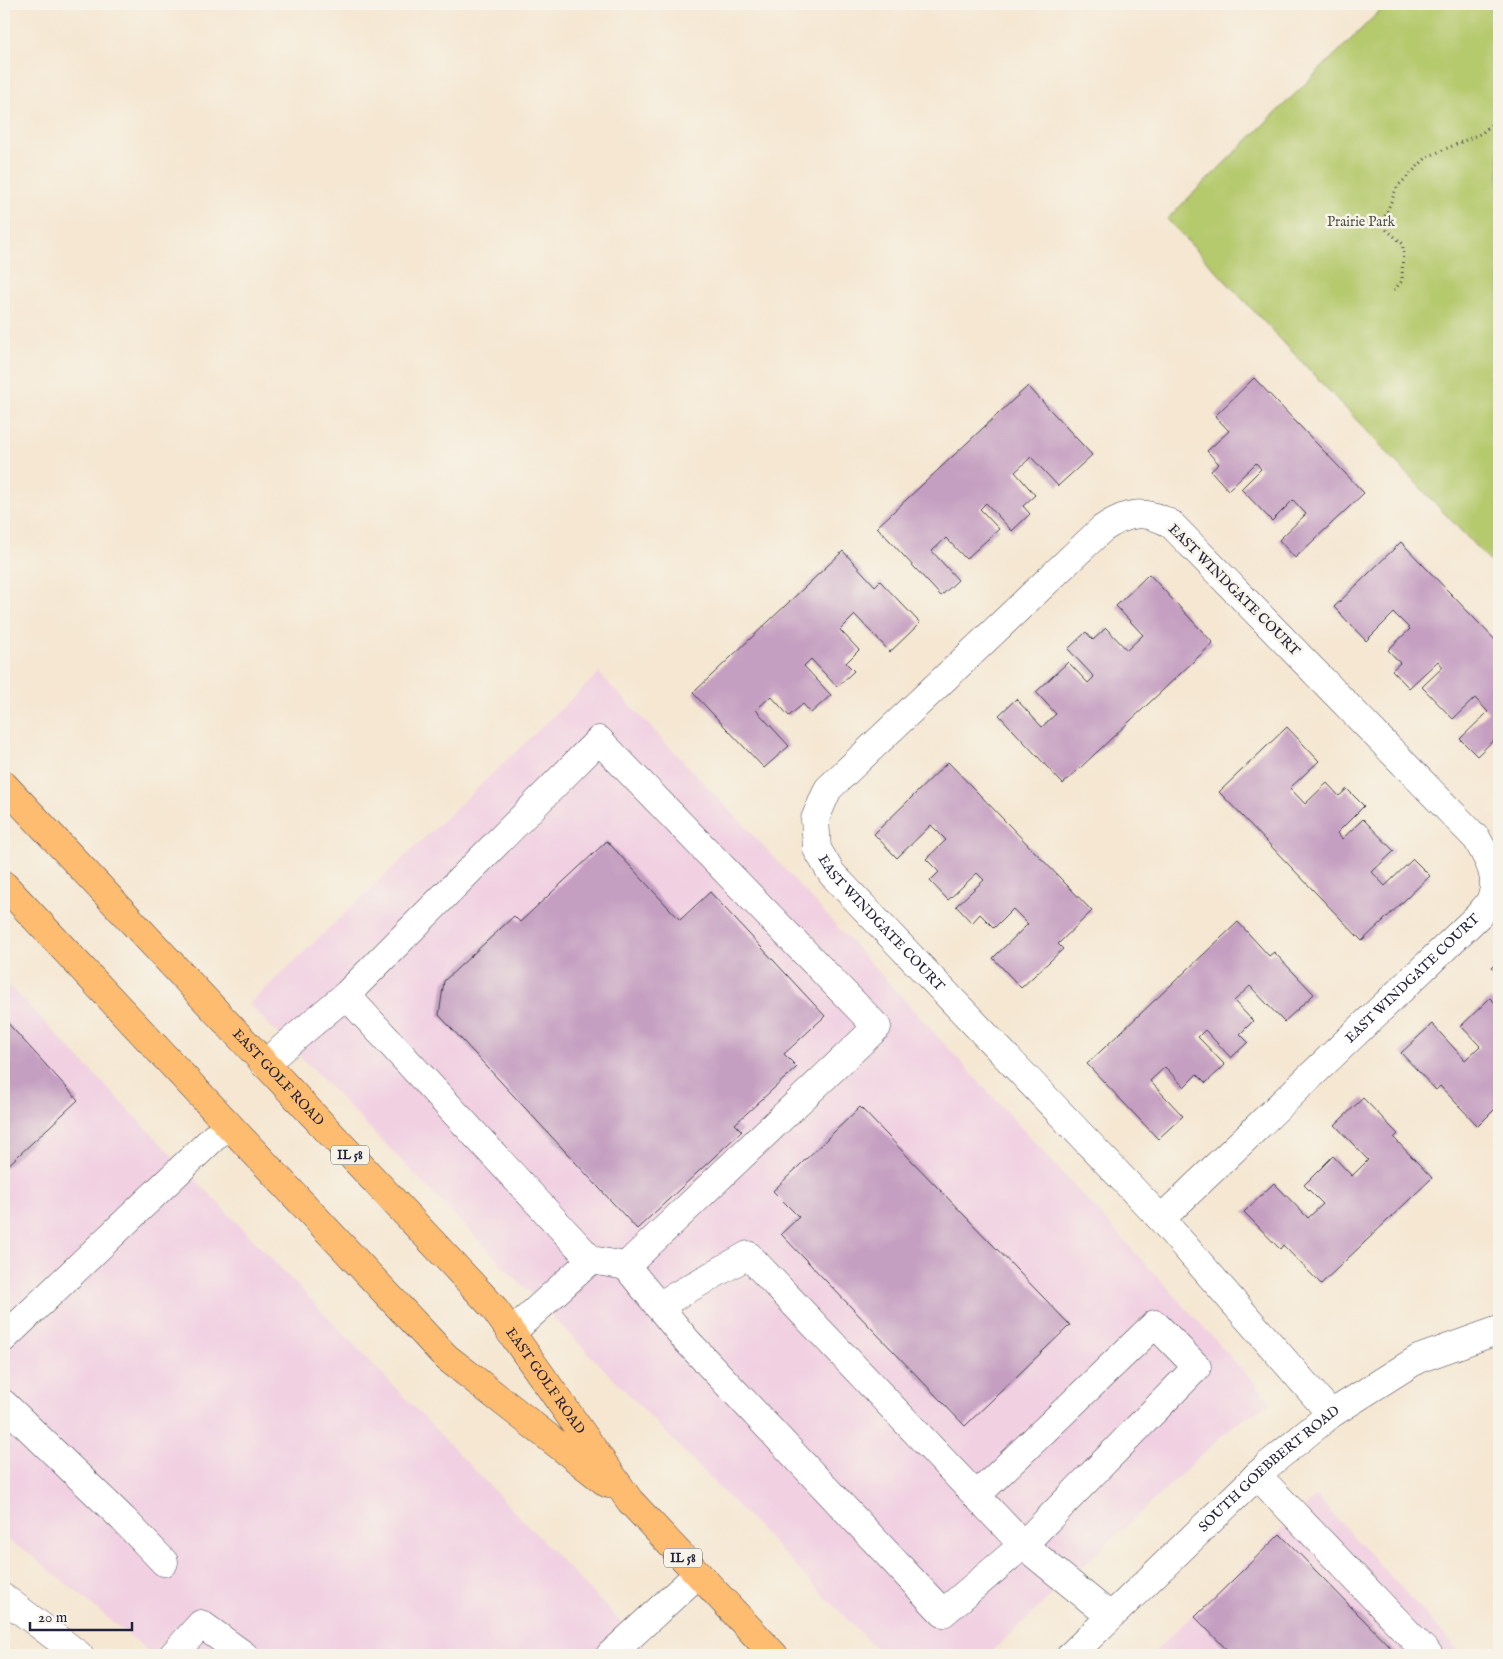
<svg xmlns="http://www.w3.org/2000/svg" width="1503" height="1659" font-family="'IM FELL English',serif">
<style>
.built{fill:#f1d0e2}
.green{fill:#b5c96d;stroke:#6c7654}
.building{fill:#c59fc1}
.lines{fill:none;stroke-linecap:round;stroke-linejoin:round}
.minor-casing{stroke:#424052;stroke-width:29}
.major-casing{stroke:#424052;stroke-width:29}
.path{stroke:#424052;stroke-width:3;stroke-dasharray:1 4;stroke-linecap:butt}
.minor{stroke:#fff;stroke-width:28}
.major{stroke:#fdbc70;stroke-width:28}
.labels{text-anchor:middle;dominant-baseline:central;stroke-width:5;stroke-linejoin:round;paint-order:stroke}
.shield{fill:#f7f3e8;stroke:#62616f;stroke-width:1}
.shield-label{font-size:12px;font-weight:bold;fill:#22223b}
.park-label{font-size:14px;fill:#4e544a;stroke:#f7f3e8}
.street-label{font-size:14px;fill:#22223b;stroke:#f7f3e8}
</style>
<rect width="100%" height="100%" fill="#f7f3e8"/>
<filter id="ink" filterUnits="userSpaceOnUse"><feTurbulence type="fractalNoise" baseFrequency=".02" numOctaves="2"/><feDisplacementMap in="SourceGraphic" scale="10" xChannelSelector="R" yChannelSelector="G"/><feConvolveMatrix kernelMatrix="1 2 1 2 8 2 1 2 1" color-interpolation-filters="sRGB"/></filter>
<filter id="wash" filterUnits="userSpaceOnUse"><feTurbulence type="fractalNoise" baseFrequency=".0096" numOctaves="4" result="noise"/><feDisplacementMap in="SourceGraphic" scale="20" xChannelSelector="R" yChannelSelector="G"/><feGaussianBlur stdDeviation="1.12" result="paint"/><feColorMatrix in="noise" values="0 0 0 0 0 0 0 0 0 0 0 0 0 0 0 0 0 1.4 0 .05"/><feComposite in="paint" operator="in"/></filter>
<g filter="url(#wash)">
<rect width="100%" height="100%" fill="#f5e7d2"/>
<path class="built" d="M 599,673 L 746,827 L 1272,1402 L 1233,1426 L 988,1655 L 882,1655 L 249,1004 Z
M 4,980 L 652,1655 L 153,1655 L 30,1554 L 4,1538 Z
M 1316,1496 L 1463,1655 L 1151,1655 Z"/>
<path class="green" d="M 1387,4 L 1499,4 L 1499,571 L 1167,219 Z"/>
<g id="blocks">
<path class="building" d="M 1254,378 L 1364,493 L 1295,558 L 1279,540 L 1306,514 L 1293,500 L 1272,521 L 1241,489 L 1261,469 L 1256,463 L 1228,490 L 1211,471 L 1219,464 L 1207,451 L 1229,431 L 1215,416 Z
M 1028,386 L 1092,455 L 1058,486 L 1031,457 L 1015,472 L 1035,495 L 1023,506 L 1030,514 L 1012,531 L 986,503 L 980,509 L 999,529 L 966,559 L 946,538 L 932,551 L 958,580 L 941,596 L 877,527 Z
M 1401,542 L 1499,644 L 1499,735 L 1477,756 L 1460,739 L 1488,712 L 1475,698 L 1453,719 L 1422,687 L 1443,667 L 1438,661 L 1409,688 L 1392,670 L 1400,663 L 1388,650 L 1410,629 L 1394,613 L 1366,641 L 1334,607 Z
M 843,551 L 875,586 L 880,581 L 920,623 L 890,652 L 855,615 L 840,630 L 859,650 L 846,663 L 854,671 L 837,687 L 811,659 L 804,666 L 831,695 L 811,713 L 803,704 L 789,716 L 771,696 L 756,710 L 789,746 L 764,768 L 693,693 Z
M 1149,574 L 1213,643 L 1063,784 L 999,715 L 1016,699 L 1042,727 L 1056,714 L 1036,692 L 1068,662 L 1088,683 L 1094,677 L 1068,649 L 1086,632 L 1093,640 L 1106,628 L 1127,650 L 1143,635 L 1116,606 Z
M 1287,727 L 1319,761 L 1290,788 L 1305,804 L 1327,783 L 1339,796 L 1347,789 L 1364,806 L 1337,833 L 1342,839 L 1363,819 L 1394,851 L 1372,872 L 1385,886 L 1413,859 L 1430,876 L 1362,941 L 1219,792 Z
M 948,762 L 1092,911 L 1058,944 L 1063,949 L 1021,988 L 993,958 L 1028,924 L 1013,909 L 994,928 L 980,914 L 972,923 L 956,906 L 984,880 L 977,873 L 948,900 L 930,881 L 939,872 L 926,859 L 946,840 L 931,825 L 897,858 L 874,834 Z
M 607,841 L 680,920 L 710,892 L 825,1016 L 784,1054 L 797,1067 L 735,1124 L 742,1131 L 637,1229 L 439,1015 L 444,981 L 514,916 L 520,922 Z
M 1238,922 L 1269,956 L 1274,952 L 1314,994 L 1284,1022 L 1250,986 L 1234,1001 L 1253,1021 L 1240,1034 L 1248,1042 L 1231,1058 L 1205,1030 L 1198,1037 L 1225,1065 L 1206,1083 L 1197,1074 L 1184,1087 L 1165,1067 L 1150,1081 L 1183,1116 L 1158,1139 L 1087,1064 Z
M 1499,960 L 1499,975 L 1492,967 Z
M 1490,998 L 1499,1007 L 1499,1105 L 1478,1126 L 1440,1086 L 1436,1090 L 1401,1053 L 1432,1024 L 1465,1060 L 1480,1046 L 1461,1026 Z
M 4,1019 L 78,1100 L 4,1169 Z
M 1363,1098 L 1398,1134 L 1394,1138 L 1432,1178 L 1321,1284 L 1283,1245 L 1280,1249 L 1244,1212 L 1274,1183 L 1308,1218 L 1323,1204 L 1304,1185 L 1333,1156 L 1352,1176 L 1368,1160 L 1335,1125 Z
M 860,1107 L 1070,1325 L 965,1426 L 781,1234 L 799,1217 L 773,1191 Z
M 1280,1534 L 1398,1655 L 1232,1655 L 1195,1617 Z"/>
</g>
</g>
<g filter="url(#ink)">
<use href="#blocks" fill-opacity="0" stroke="#424052" stroke-width="1"/>
<g class="lines">
<defs>
<g id="minor">
<path d="M 346,995 L 599,740 L 877,1027 L 626,1266 L 591,1260"/>
<path d="M 264,1064 L 346,995 L 591,1260 L 511,1333"/>
<path id="s1" d="M 1161,1219 L 1479,915 C 1483,910 1489,904 1491,899 C 1500,877 1487,857 1477,839 L 1171,524 C 1144,509 1127,512 1102,529 L 828,789 L 815,819 L 817,849 L 832,874 L 1161,1219 L 1331,1414"/>
<path d="M 626,1266 L 687,1341 L 943,1613 L 1023,1545 L 1197,1367 L 1155,1324 L 976,1496"/>
<path d="M 658,1306 L 748,1255 L 1023,1545 L 1110,1616"/>
<path d="M 4,1338 L 228,1124"/>
<path d="M 4,1404 L 123,1519 L 164,1562"/>
<path d="M 1257,1475 L 1429,1655"/>
<path d="M 4,1598 L 79,1655"/>
<path d="M 173,1655 L 201,1624 L 244,1655"/>
<path d="M 610,1655 L 698,1574"/>
<path id="s2" d="M 1071,1655 L 1268,1465 L 1331,1414 L 1418,1359 L 1499,1330"/>
</g>
<g id="major">
<path id="s3" d="M 4,785 L 493,1307 L 630,1501 L 774,1655"/>
<path d="M 4,885 L 446,1357 L 608,1484"/>
</g>
</defs>
<use href="#minor" class="minor-casing"/>
<use href="#major" class="major-casing"/>
<path class="path" d="M 1394,290 L 1402,281 L 1403,244 L 1387,230 L 1384,219 L 1397,187 L 1427,157 L 1482,133 L 1499,118"/>
<use href="#minor" class="minor"/>
<use href="#major" class="major"/>
</g>
</g>
<g class="labels">
<g class="shield">
<rect x="331" y="1145.5" width="38" height="19" rx="4"/>
<rect x="664" y="1548.5" width="38" height="19" rx="4"/>
</g>
<g class="shield-label">
<text x="350" y="1155">IL 58</text>
<text x="683" y="1558">IL 58</text>
</g>
<g class="park-label">
<text x="1361" y="222">Prairie Park</text>
</g>
<g class="street-label">
<text transform="translate(1234 590) rotate(45)">EAST WINDGATE COURT</text>
<text stroke="none"><textPath href="#s1" startOffset="1576">EAST WINDGATE COURT</textPath></text>
<text stroke="none"><textPath href="#s1" startOffset="348">EAST WINDGATE COURT</textPath></text>
<text stroke="none"><textPath href="#s3" startOffset="401">EAST GOLF ROAD</textPath></text>
<text stroke="none"><textPath href="#s3" startOffset="806">EAST GOLF ROAD</textPath></text>
<text stroke="none"><textPath href="#s2" startOffset="272">SOUTH GOEBBERT ROAD</textPath></text>
</g>
</g>
<rect width="1503" height="1659" fill="none" stroke="#f7f3e8" stroke-width="20"/>
<path d="M30 1622v8h102v-8" fill="none" stroke="#22223b" stroke-width="2.5"/>
<text x="38" y="1622" font-size="15" fill="#22223b" stroke="#f7f3e8" stroke-width="4" paint-order="stroke">20 m</text>
</svg>
